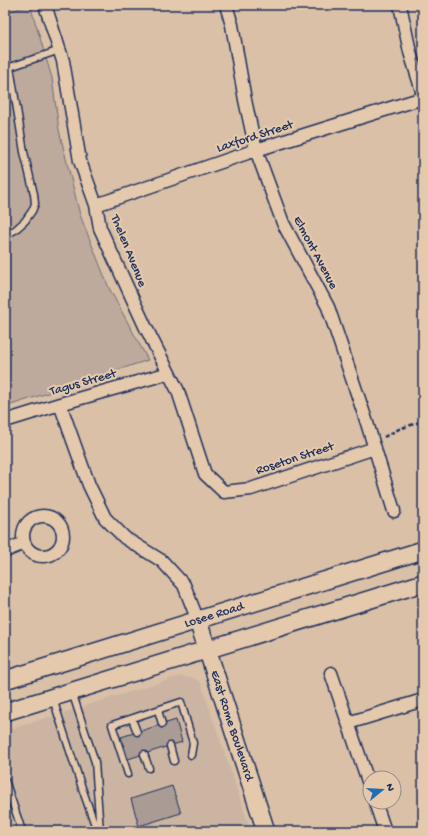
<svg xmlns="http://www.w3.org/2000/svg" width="428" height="836" font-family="'Gochi Hand',sans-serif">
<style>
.built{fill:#cbb5a2}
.green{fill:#bdaa9c;stroke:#6c6c7d}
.building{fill:#aa9b95;stroke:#1b2f5e}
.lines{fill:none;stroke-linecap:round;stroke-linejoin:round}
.lane-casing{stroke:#1b2f5e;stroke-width:9}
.street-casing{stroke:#1b2f5e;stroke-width:15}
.secondary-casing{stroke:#1b2f5e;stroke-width:20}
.path{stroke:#1b2f5e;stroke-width:2.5;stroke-dasharray:4 3;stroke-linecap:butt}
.lane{stroke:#e5c9ac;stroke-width:6}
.street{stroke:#e5c9ac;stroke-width:12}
.secondary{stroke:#e5c9ac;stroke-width:17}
.labels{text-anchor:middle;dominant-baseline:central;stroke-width:4;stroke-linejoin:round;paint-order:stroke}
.street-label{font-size:13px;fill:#1b2f5e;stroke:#e5c9ac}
</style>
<rect width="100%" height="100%" fill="#d9c0a7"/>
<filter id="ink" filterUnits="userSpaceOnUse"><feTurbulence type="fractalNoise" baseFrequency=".025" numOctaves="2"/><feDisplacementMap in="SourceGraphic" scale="8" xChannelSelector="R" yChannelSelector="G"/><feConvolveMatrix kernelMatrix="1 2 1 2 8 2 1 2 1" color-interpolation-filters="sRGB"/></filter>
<g filter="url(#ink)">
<path class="built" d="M 180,676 L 194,678 L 201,683 L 251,831 L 5,831 L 5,731 Z"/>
<path class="green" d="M 30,5 L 52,78 L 59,130 L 80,215 L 109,288 L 148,360 L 5,407 L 5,13 Z"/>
<path class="building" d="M 176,720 L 182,742 L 128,759 L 121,737 Z
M 172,786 L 181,813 L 139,826 L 131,799 Z"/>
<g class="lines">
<defs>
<path id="lane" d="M 5,71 L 10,67 L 60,50
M 5,235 L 15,230 L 25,221 L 32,211 L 35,204 L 34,194 L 24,152 L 10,67
M 72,692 L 95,762 L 100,831
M 53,699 L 82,788 L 97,831
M 158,710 L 162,724
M 132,719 L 137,732
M 170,746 L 174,761
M 144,754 L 149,768
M 128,774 L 112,725 L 181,702 L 193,743 L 191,755
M 5,780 L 22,831"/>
<path id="street" d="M 45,5 L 63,61 L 80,161 L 96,205 L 100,228 L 145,326 L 178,391 L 205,474 L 224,492 L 251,489 L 375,448
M 226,5 L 232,25 L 245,100 L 256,150 L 283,223 L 328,307 L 367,423 L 394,511
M 400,5 L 410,52 L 423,94
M 96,205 L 256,150 L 423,98
M 60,404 L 89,485 L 105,518 L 125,538 L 162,561 L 184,585 L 198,621
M 5,421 L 60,404 L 169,373
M23 536a20 20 0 1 1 40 0a20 20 0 1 1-40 0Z
M 5,551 L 24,543
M 331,673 L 370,787
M 348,723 L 423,700
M 375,802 L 385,831"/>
<g id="secondary">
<path id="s1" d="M 198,621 L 266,831"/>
<path id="s2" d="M 5,680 L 423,550"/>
<path d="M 5,712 L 423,583"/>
</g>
</defs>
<use href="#lane" class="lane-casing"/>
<use href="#street" class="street-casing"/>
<use href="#secondary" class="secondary-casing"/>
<path class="path" d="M 384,437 L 399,429 L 423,421"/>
<use href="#lane" class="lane"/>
<use href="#street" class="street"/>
<use href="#secondary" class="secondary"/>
</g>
</g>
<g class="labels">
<g class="street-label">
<text transform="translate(255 137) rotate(-18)">Laxford Street</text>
<text transform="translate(128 251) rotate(68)">Thelen Avenue</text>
<text transform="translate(315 253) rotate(62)">Elmont Avenue</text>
<text transform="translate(83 383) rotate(-16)">Tagus Street</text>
<text transform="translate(295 459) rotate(-18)">Roseton Street</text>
<text stroke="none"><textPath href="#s2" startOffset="219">Losee Road</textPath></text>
<text stroke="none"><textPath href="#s1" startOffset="110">East Rome Boulevard</textPath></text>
</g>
</g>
<rect width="428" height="836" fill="none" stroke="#e5c9ac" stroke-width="20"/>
<rect x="10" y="10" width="408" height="816" fill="none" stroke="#1b2f5e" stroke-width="1.5" filter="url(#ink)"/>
<g transform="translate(382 790) rotate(72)"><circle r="19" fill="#e5c9ac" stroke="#948b8d"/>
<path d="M0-3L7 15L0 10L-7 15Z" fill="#1f6fb2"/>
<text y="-6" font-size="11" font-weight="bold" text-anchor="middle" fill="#1b2f5e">N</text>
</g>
</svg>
